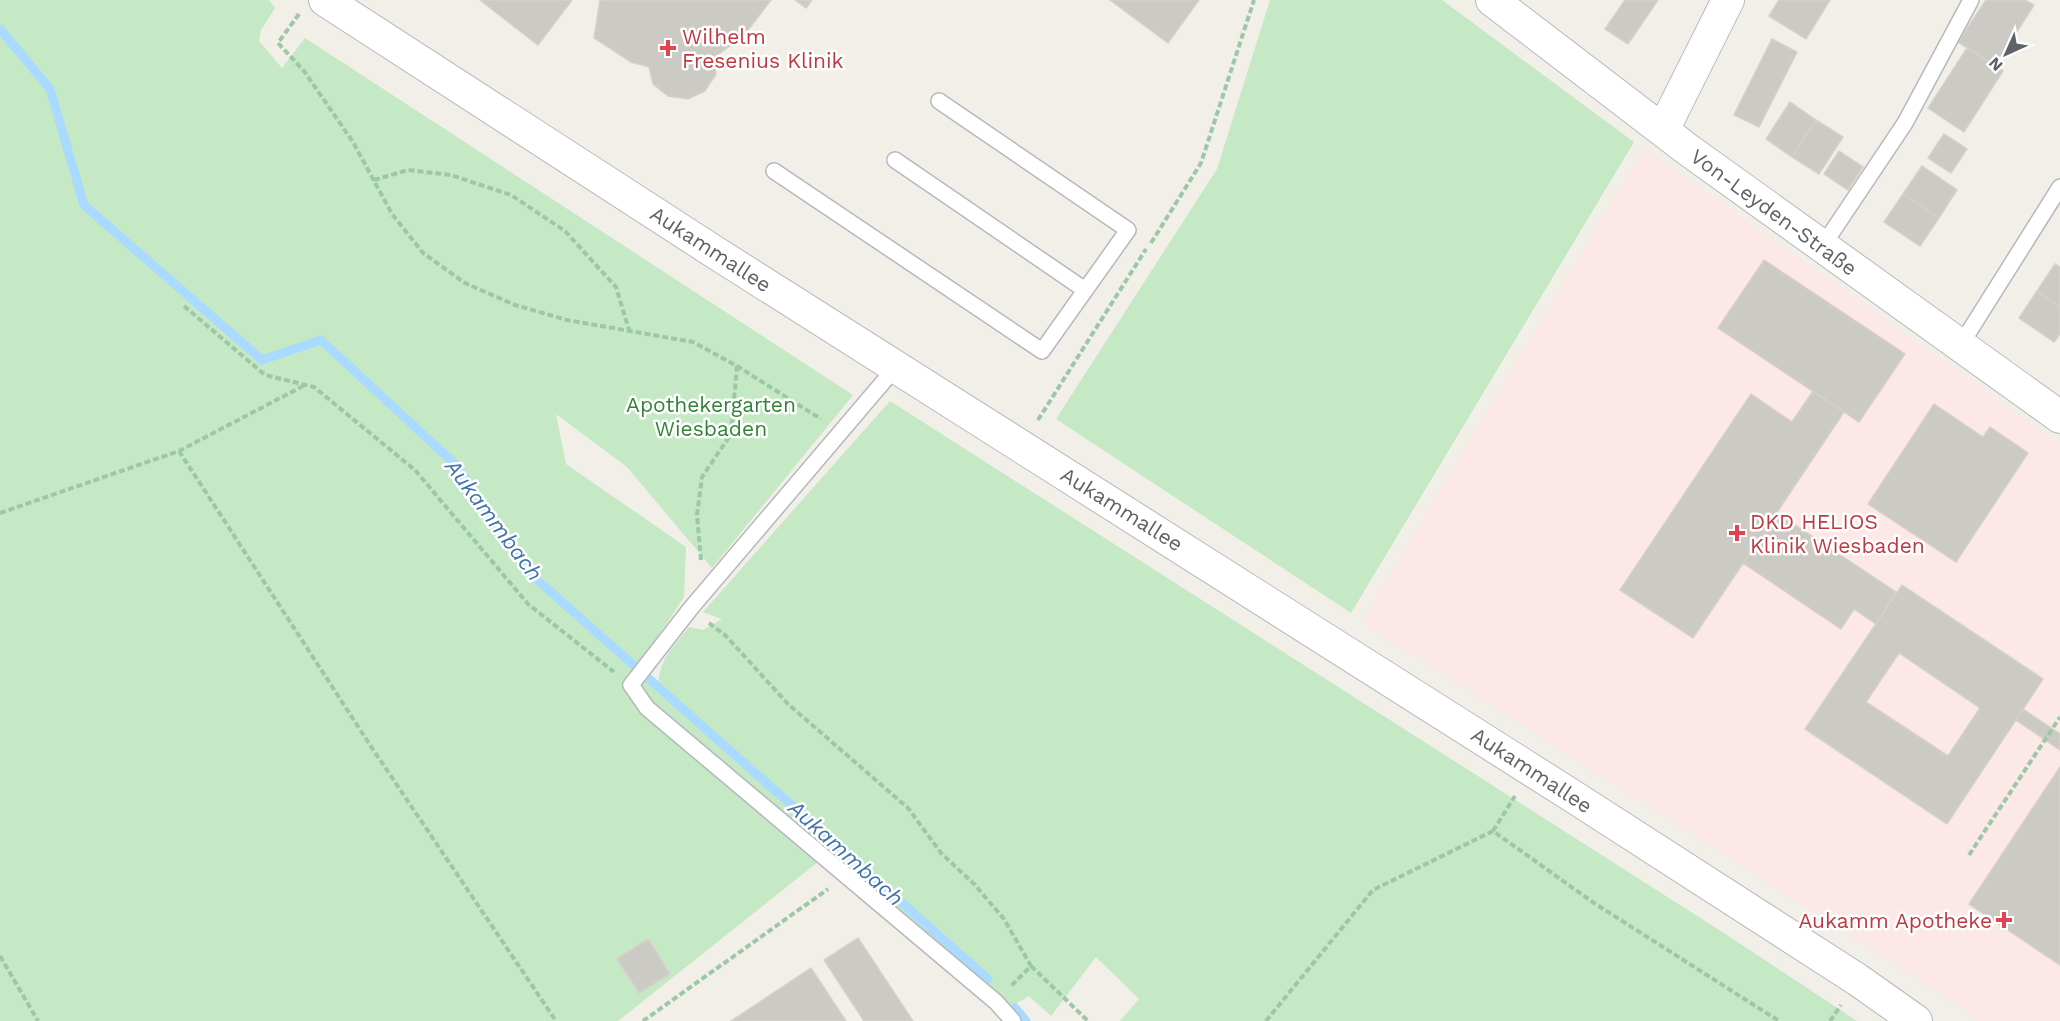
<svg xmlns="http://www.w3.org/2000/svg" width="2060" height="1021" font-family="'Work Sans',sans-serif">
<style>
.medical{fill:#fce8e6}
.green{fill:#c5e8c5}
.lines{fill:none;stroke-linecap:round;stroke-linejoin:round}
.stream{stroke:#aadaff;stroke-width:9}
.building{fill:#cccac5;stroke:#d6d1c6;stroke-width:1.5;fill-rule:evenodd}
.lane-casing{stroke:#b5b8bc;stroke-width:18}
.street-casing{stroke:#b5b8bc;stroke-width:34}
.path{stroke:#9cc7a9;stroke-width:4;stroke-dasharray:6 3;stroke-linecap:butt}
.lane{stroke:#fff;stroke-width:15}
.street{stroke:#fff;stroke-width:32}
.health-dot{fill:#e0444e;stroke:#fff;stroke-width:2}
.labels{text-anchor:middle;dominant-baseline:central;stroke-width:5;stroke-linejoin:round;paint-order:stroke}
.health-label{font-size:21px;fill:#be3a42;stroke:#fff;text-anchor:start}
.street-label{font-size:21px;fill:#5f6368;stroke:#fff}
.park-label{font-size:21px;fill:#348238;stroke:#fff}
.water-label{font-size:22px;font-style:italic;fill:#4174aa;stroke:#fff}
</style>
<rect width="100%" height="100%" fill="#f1efe8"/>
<path class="medical" d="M 1644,148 L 2060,444 L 2060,1021 L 1980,1021 L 1942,995 L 1362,622 Z"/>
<path class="green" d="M 0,0 L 269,0 L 275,8 L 261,30 L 259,41 L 282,68 L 305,38 L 853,395 L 712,568 L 627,467 L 556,414 L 566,464 L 686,547 L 684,597 L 637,668 L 658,689 C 659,659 671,650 689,627 L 703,630 L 722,619 L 703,612 L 890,401 L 1727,935 L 1857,1021 L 1120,1021 L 1139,999 L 1096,957 L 1051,1016 L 1029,996 L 1007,1009 L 828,854 L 618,1021 L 0,1021 Z
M 1270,0 L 1442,0 L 1634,142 L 1351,613 L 1056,419 L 1217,169 Z"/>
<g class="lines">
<path class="stream" d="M 0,29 L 50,89 L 84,205 L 262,360 L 321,340 L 455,464 L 534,577 L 988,979
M 1015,1008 L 1026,1021"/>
</g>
<path class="building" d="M 480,0 L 572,0 L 538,45 Z
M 600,0 L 771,0 L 745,34 L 714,58 L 716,74 L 705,91 L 688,99 L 668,96 L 653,84 L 649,67 L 631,62 L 594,38 Z
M 795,0 L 812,0 L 806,8 Z
M 1110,0 L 1199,0 L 1168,43 Z
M 1625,0 L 1658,0 L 1628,44 L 1605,29 Z
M 1779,0 L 1830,0 L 1806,39 L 1769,16 Z
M 1986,0 L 2025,0 L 2034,5 L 1995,66 L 1958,42 Z
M 1772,39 L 1797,52 L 1759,127 L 1734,115 Z
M 1967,48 L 2003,71 L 1964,132 L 1928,108 Z
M 1790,102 L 1816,120 L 1792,157 L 1766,139 Z
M 1816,120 L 1843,137 L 1819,174 L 1792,157 Z
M 1944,134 L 1967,149 L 1951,173 L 1928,158 Z
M 1839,151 L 1863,167 L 1848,190 L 1824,174 Z
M 1922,166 L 1957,190 L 1939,218 L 1903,194 Z
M 1903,194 L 1939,218 L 1920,246 L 1884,222 Z
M 1764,260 L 1905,354 L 1859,422 L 1718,328 Z
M 2055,264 L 2060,267 L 2060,307 L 2037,291 Z
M 2037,291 L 2060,307 L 2060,334 L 2054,342 L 2019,318 Z
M 1813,391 L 1844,412 L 1693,638 L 1620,590 L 1751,394 L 1792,422 Z
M 1934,404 L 1983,437 L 1990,427 L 2028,453 L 1956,562 L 1868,504 Z
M 1777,513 L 1896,592 L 1876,624 L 1854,609 L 1841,629 L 1743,563 Z
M 1902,585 L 2043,679 L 1947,824 L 1805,729 ZM 1899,653 L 1980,708 L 1948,756 L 1866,702 Z
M 2023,709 L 2060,734 L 2060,750 L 2016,720 Z
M 2060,767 L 2060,965 L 1969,904 Z
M 858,938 L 913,1021 L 864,1021 L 824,960 Z
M 648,939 L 670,974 L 639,993 L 617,959 Z
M 811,968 L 846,1021 L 731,1021 Z"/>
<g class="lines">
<defs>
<path id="lane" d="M 895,160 L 1085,290
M 774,171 L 1042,351 L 1128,230 L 939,101
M 1822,247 L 1905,123 L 1971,0
M 1960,346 L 2060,187
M 896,367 L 691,608 L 631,685 L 647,708 L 996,1002 L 1013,1021"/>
<path id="street" d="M 325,0 L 716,253 L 1574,797 L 1858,980 L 1916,1021
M 1492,0 L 1687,149 L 2060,417
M 1663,130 L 1728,0"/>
</defs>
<use href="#lane" class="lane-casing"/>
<use href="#street" class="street-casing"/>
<path class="path" d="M 299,14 L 278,43 L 304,71 L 353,142 L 392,214 L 423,253 L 465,283 L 515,305 L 567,320 L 693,342 L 737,366 L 821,419
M 374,180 L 408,170 L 451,175 L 511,195 L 565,231 L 616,287 L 629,330
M 1151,243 L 1201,163 L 1254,0
M 184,306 L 265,375 L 314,387 L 415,470 L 528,604 L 614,672
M 1038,420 L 1146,249
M 179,451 L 372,748 L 556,1021
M 0,513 L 179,451 L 305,385
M 701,560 L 697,515 L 702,477 L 731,434 L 737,366
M 709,623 L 726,636 L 788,704 L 908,808 L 941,853 L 974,884 L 1004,919 L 1031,966 L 1011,986
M 1493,831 L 1515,796
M 1969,855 L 2060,717
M 0,956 L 38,1021
M 1031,966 L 1088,1021
M 643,1021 L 828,889
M 1266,1021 L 1373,890 L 1493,831 L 1594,903 L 1779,1021
M 1830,1021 L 1841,1005"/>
<use href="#lane" class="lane"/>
<use href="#street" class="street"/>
</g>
<g class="health-dot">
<path d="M665 39h6v6h6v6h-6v6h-6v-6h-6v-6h6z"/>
<path d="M1734 524h6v6h6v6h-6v6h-6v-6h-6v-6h6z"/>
<path d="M2001 911h6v6h6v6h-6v6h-6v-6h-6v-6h6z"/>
</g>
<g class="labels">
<g class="health-label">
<text x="682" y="36">Wilhelm<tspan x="682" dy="24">Fresenius Klinik</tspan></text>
<text x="1750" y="521">DKD HELIOS<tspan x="1750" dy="24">Klinik Wiesbaden</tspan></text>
<text x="1992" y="920" text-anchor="end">Aukamm Apotheke</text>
</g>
<g class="street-label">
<text transform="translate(1774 212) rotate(36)">Von-Leyden-Straße</text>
<text transform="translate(711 249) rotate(33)">Aukammallee</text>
<text transform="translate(1122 509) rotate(32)">Aukammallee</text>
<text transform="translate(1532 770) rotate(33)">Aukammallee</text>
</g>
<g class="park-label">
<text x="711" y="404">Apothekergarten<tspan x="711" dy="24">Wiesbaden</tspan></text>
</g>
<g class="water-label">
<text transform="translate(494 520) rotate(53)">Aukammbach</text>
<text transform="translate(846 853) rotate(42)">Aukammbach</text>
</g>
</g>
<g transform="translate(2006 54) rotate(225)" stroke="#ffffff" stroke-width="4.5" paint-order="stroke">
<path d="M0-4.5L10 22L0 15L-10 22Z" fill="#5f6368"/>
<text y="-9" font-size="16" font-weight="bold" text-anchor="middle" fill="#5f6368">N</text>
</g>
</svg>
